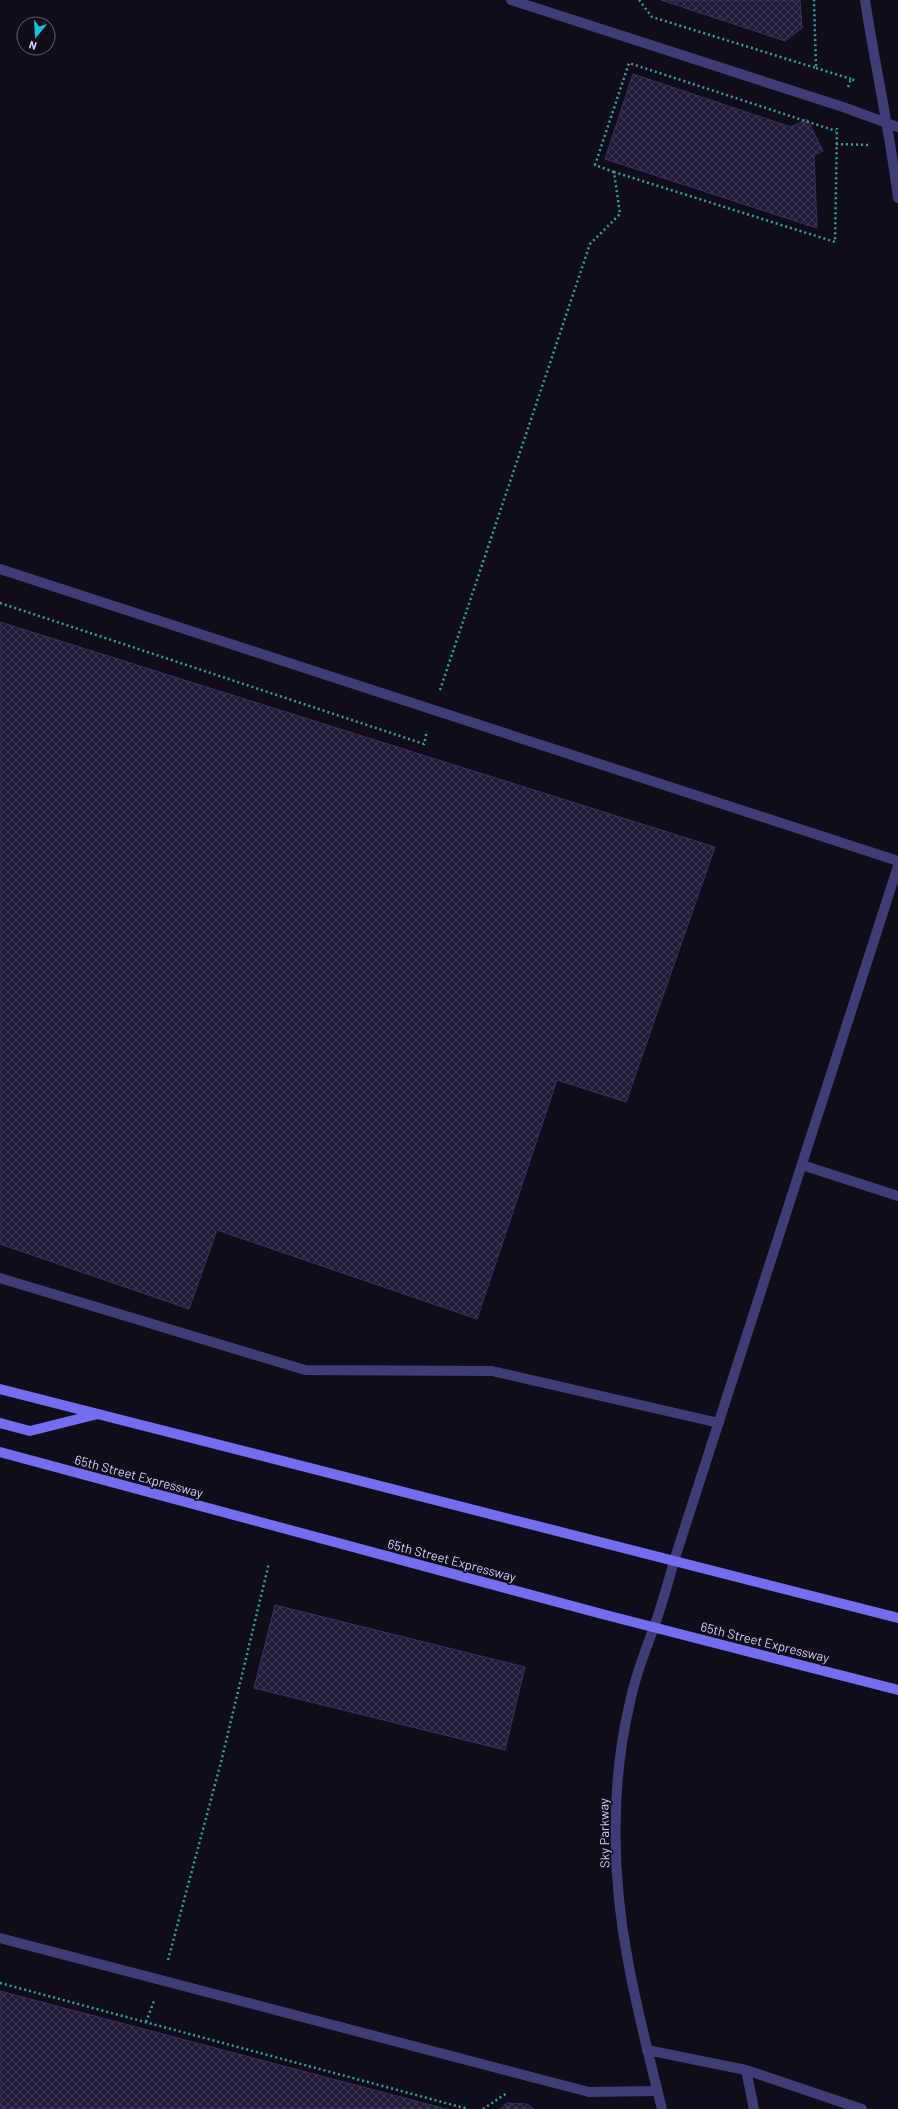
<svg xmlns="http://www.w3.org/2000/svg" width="898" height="2109" font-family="Barlow,sans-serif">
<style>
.building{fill:url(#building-cross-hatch);stroke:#3b2f63}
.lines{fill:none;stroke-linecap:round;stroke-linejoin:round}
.path{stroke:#38a19e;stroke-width:2.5;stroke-dasharray:2 3;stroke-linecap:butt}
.service{stroke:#403c75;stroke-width:10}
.tertiary{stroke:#403c75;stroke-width:10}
.secondary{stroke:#746df0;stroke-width:10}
.labels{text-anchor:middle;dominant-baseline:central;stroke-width:3.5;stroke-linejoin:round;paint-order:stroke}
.street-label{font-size:13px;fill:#d3ccfa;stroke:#100d1b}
</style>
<defs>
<pattern id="building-cross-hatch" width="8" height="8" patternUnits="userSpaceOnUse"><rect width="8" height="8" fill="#221b3a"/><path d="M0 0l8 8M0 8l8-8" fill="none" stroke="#413b57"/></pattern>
</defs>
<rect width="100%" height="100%" fill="#100d1b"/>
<path class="building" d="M 661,0 L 800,0 L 802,28 L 785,41 Z
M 633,74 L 791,127 L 807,119 L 823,151 L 814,155 L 817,228 L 605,159 Z
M 0,622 L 715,847 L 626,1102 L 557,1080 L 477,1319 L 217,1230 L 189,1309 L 0,1244 Z
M 275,1605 L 525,1667 L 505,1750 L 254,1688 Z
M 0,1991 L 446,2109 L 0,2109 Z
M 507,2103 L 527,2104 L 534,2109 L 500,2109 Z"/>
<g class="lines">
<path class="path" d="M 639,0 L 652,17 L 816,68 L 814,0
M 816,68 L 851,79
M 848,87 L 851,79 L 857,81
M 836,144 L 869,145
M 614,172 L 595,165 L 629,63 L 836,131
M 0,603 L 424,744 L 427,731
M 440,690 L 590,244 L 620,214 L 614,172 L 835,242 L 837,128
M 168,1960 L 221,1762 L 269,1563
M 0,1983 L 468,2109
M 146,2022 L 154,2001
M 483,2109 L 507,2093"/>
<path class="service" d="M 511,0 L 843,107 L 898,127
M 865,0 C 875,66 890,132 898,198
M 0,569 L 898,861
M 802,1165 L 898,1196
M 0,1278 L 305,1370 L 492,1371 L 719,1423
M 674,1561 L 898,866
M 0,1938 L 589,2092 L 657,2091
M 647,2050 L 746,2070 L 862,2109
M 746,2070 L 754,2109"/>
<path class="tertiary" d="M 662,2109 C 650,2060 637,2011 628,1961 C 612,1877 610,1786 630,1702 C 635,1676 645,1652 654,1627 C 662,1605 668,1583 674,1561"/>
<path class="secondary" d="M 0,1389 L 898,1618
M 0,1423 L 30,1431 L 98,1414
M 0,1452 L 602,1614 L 898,1690"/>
</g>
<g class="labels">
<g class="street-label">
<text transform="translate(139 1476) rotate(15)">65th Street Expressway</text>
<text transform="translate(452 1560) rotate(15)">65th Street Expressway</text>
<text transform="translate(765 1642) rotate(14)">65th Street Expressway</text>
<text transform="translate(604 1833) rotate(-91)">Sky Parkway</text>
</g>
</g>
<g transform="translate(36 36) rotate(198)"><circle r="19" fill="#100d1b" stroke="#5e5974"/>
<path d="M0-3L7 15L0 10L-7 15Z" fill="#17c1db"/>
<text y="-6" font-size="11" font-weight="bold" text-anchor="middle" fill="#d3ccfa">N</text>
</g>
</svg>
